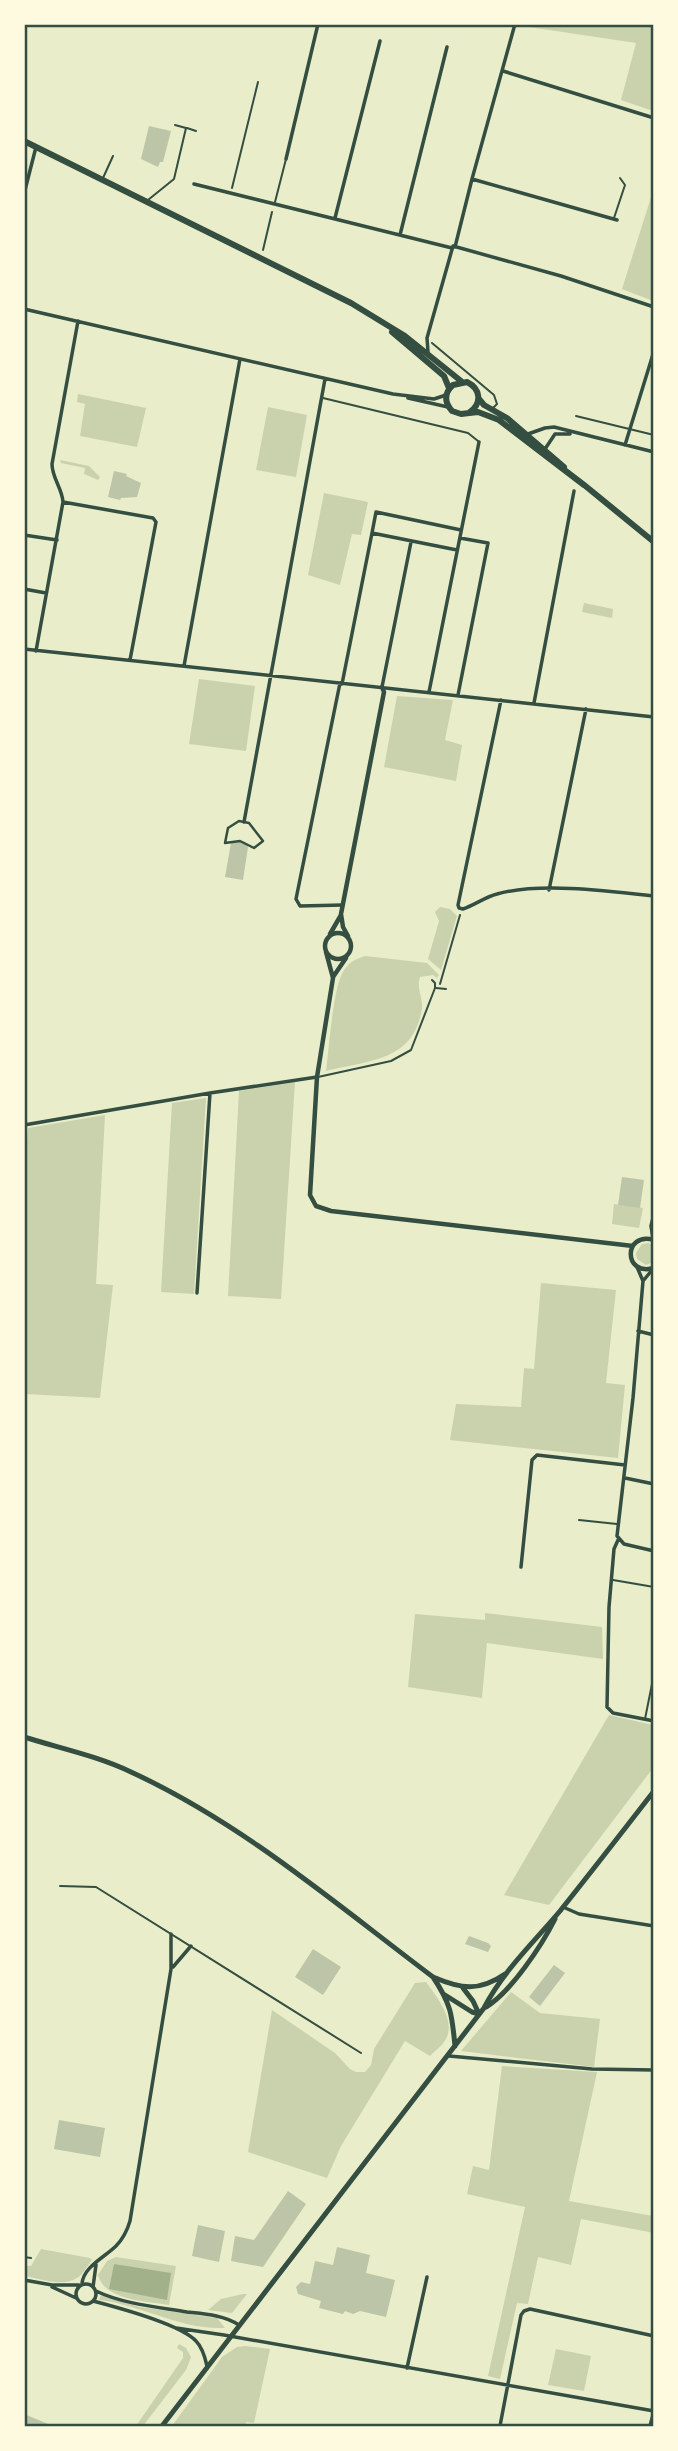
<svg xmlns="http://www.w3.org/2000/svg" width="678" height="2451" font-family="'Alegreya Sans',sans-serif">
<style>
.green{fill:#cad2ad}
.water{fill:#a3b18a}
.building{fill:#bcc5a7}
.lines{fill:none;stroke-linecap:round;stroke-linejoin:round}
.path{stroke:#344e41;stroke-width:2}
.service{stroke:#344e41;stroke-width:2}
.pedestrian{stroke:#344e41;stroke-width:2.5}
.minor{stroke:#344e41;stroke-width:3.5}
.tertiary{stroke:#344e41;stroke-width:4.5}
.secondary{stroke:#344e41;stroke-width:5}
.primary{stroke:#344e41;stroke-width:6}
.neatline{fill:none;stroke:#344e41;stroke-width:2.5}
</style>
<rect width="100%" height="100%" fill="#e9edc9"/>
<path class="green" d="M 523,24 L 653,25 L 653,111 L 621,100 L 636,43 L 522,26 Z
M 653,191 L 653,301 L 622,289 Z
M 78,394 L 146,408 L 137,447 L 80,436 L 85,404 L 77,402 Z
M 268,407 L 307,415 L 296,477 L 256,470 Z
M 60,460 L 89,466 L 100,477 L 98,480 L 84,474 L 85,468 L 61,463 Z
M 324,493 L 368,502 L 361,535 L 352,534 L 340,585 L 308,575 Z
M 584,603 L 613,609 L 612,618 L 582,612 Z
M 199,679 L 255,686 L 246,751 L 189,744 Z
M 397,696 L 453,700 L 445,740 L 462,745 L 456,781 L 384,767 Z
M 440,907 L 450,909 L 457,916 L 441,970 L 428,959 L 439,921 L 435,912 Z
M 365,956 L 427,963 L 439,975 L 437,978 L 433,975 L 420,977 C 416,988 423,997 422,1009 C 413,1062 369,1060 326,1071 C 329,1049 333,988 343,972 C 348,963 355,959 365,956 Z
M 295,1082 L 281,1299 L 228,1296 L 239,1091 Z
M 206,1098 L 194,1294 L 161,1292 L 172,1103 Z
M 105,1115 L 96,1284 L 113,1285 L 100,1398 L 25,1394 L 24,1177 L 28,1128 Z
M 614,1204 L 643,1208 L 639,1228 L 612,1224 Z
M 648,1243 L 653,1245 L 653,1262 L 646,1265 L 637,1259 L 636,1253 L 642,1244 Z
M 541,1283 L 616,1290 L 606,1383 L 625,1385 L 618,1458 L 450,1440 L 456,1404 L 521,1407 L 524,1368 L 534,1369 Z
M 485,1613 L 602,1627 L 603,1659 L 487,1643 L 482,1698 L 408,1687 L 415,1614 L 485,1620 Z
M 609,1715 L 653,1725 L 653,1768 L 549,1905 L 504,1895 Z
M 426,1982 C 437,1997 456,2021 446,2039 C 442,2046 435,2051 430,2056 L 405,2041 L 341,2146 L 327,2178 L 248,2152 L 272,2010 L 335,2053 L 350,2069 L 356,2072 L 365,2072 L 371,2065 L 374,2049 L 415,1983 Z
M 511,1992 L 540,2013 L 600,2019 L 594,2067 L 461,2051 Z
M 502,2066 L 597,2072 L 569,2201 L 653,2216 L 654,2233 L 581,2219 L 571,2265 L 538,2257 L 528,2304 L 517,2303 L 500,2379 L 488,2376 L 525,2207 L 467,2194 L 473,2166 L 489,2170 Z
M 41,2249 L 90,2258 L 92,2260 C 87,2266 83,2275 77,2278 C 63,2287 40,2279 25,2276 L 25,2266 L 31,2266 Z
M 116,2257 L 176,2266 L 169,2305 C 147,2301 105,2301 98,2275 L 107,2261 Z
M 243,2294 L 247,2294 L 232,2313 L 208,2310 L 221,2299 Z
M 101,2295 L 140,2307 L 217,2318 L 225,2328 C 180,2330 143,2305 99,2300 Z
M 179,2344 L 186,2348 L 191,2357 L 186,2370 L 143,2426 L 136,2426 L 183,2358 L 183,2352 L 177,2348 Z
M 245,2346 L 270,2349 L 254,2423 L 246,2422 L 245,2426 L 172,2426 L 222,2357 L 237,2347 Z
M 556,2349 L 591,2356 L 584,2391 L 548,2385 Z"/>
<path class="water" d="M 114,2264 L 171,2273 L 167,2300 L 109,2289 Z"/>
<path class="building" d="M 149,126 L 171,131 L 163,162 L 160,162 L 158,167 L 141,159 Z
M 114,471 L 127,474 L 126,476 L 141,483 L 137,497 L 121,498 L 120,500 L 108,497 Z
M 236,841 L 245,842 L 248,847 L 243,880 L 225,877 L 231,843 Z
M 622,1177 L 644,1180 L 640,1208 L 618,1205 Z
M 469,1936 L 488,1943 L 491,1946 L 488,1952 L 465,1944 Z
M 313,1949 L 341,1967 L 323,1995 L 295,1977 Z
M 554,1965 L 565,1973 L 540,2006 L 529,1997 Z
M 59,2120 L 105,2128 L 100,2157 L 54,2149 Z
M 288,2191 L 306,2204 L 263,2267 L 231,2261 L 235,2236 L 254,2240 Z
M 198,2225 L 225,2231 L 219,2262 L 192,2256 Z
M 337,2247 L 370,2255 L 366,2273 L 395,2280 L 386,2317 L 360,2311 L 353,2314 L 345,2311 L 343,2314 L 319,2308 L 321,2301 L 298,2294 L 296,2287 L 301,2282 L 310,2284 L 315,2261 L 333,2265 Z
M 24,2414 L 53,2426 L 24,2426 Z"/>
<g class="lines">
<path class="path" d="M 232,188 L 258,82
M 263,250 L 272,212
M 440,984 L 460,915"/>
<path class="service" d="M 187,128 L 196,131
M 103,178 L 113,156
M 148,200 L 174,179 L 186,128 L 175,125
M 275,202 L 286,159
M 614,218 L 625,185 L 620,178
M 432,343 L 494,395 L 497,404 L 493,408
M 323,398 L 468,433 L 478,441
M 576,416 L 654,435
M 436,988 L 446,989
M 318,1077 L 391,1061 L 411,1050 L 435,988 L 435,983 L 432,980
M 579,1520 L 617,1524
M 613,1580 L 654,1587
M 645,1719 L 654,1674
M 60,1886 L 96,1887 L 361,2053
M 24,2257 L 31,2258"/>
<path class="pedestrian" d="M 239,821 L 249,823 L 263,841 L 254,848 L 240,841 L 225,843 L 228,828 Z"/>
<path class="minor" d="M 503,71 L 654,118
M 286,159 L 318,24
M 472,179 L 617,220
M 194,184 L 452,248
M 24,194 L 36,147
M 335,218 L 380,41
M 400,235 L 447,47
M 455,247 L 472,179 L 515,24
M 24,309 L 393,394 L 434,399 L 446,395
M 428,352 L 427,338 L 453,246 L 561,276 L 654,307
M 408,398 L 448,407
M 528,434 L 545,428 L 554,427 L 654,452
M 625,445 L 654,351
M 545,449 L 555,434 L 570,434
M 63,502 L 153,518 L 156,522 L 130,660
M 24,535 L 57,540
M 457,550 L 372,533 L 376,512 L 461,530
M 24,589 L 46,593
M 24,649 L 654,717
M 36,651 L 63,502 C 62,488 52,478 52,464 L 78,321
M 184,666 L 240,359
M 340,683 L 296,899 L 300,906 L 343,905
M 342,684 L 372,533
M 382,687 L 411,542
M 429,692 L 479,442
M 458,695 L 488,543 L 460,538
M 501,700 L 458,905 L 459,908 L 463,909 C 475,905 485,897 497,894 C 539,882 610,891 654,896
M 534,703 L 574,491
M 244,822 L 325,379
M 549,890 L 586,709
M 24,1125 L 210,1093 L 317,1077
M 653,1239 L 651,1226 L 654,1214
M 637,1267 L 643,1281 L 633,1398 L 617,1536 L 624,1544 L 654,1551
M 643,1281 L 653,1269
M 197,1293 L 210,1093
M 638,1331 L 654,1335
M 625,1478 L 654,1484
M 618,1540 L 614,1549 L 609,1607 L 607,1707 L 613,1713 L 654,1721
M 521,1567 L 532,1460 L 537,1455 L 625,1465
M 563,1907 L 579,1914 L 654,1926
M 173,1967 L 191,1946
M 449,2056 L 592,2069 L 654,2070
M 24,2280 L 52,2285 L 79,2285
M76 2294a10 10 0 1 1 20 0a10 10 0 1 1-20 0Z
M 82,2284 C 83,2267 105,2257 116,2246 C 123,2239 127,2231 130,2221 L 171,1969 L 171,1934
M 52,2287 L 76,2298
M 93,2287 L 96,2265
M 96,2291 C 123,2304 157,2307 187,2312 C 205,2314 223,2315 239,2325
M 93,2301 C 116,2307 180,2324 196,2341 C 202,2347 205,2357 207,2366
M 176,2328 L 224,2335 L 654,2411 L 650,2426
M 407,2368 L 427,2277
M 500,2426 L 521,2315 L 524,2311 L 530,2309 L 654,2336"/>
<path class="tertiary" d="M325 946a13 13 0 1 1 26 0a13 13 0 1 1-26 0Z
M 330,934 L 341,915
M 348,936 L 343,927 L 341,914 L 384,692 L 382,687
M 326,952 L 333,978 L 317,1077 L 310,1195 L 316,1206 L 331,1211 L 633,1246
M 333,977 L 346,958
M 654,1240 C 623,1231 623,1277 654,1268"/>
<path class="secondary" d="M 24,1737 C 59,1748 98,1756 131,1772 C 242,1823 336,1904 433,1977 C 461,1989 479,1992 505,1974
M 433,1977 C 451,2004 452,2014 455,2046
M 463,1988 L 473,2001 L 479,2014
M 445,1995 L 472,2012 L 479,2014
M 486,2007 C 511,1992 542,1945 555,1919
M 162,2426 L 484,2008 C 503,1971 534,1942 560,1911 C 592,1871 623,1831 654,1791"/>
<path class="primary" d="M 24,141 L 351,303 L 405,336 L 461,381
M 392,332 L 444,376 L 449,388
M 479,399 L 484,405 L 507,418 L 564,467
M 470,412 C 482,403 481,389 467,382 L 453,385 C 444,393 444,402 452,411 L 461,414 L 478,412 L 499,420 L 584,485
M 583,484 L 654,542"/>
</g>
<rect width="678" height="2451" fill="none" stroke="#fefae0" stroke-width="52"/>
<rect x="26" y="26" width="626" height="2399" class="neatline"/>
</svg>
